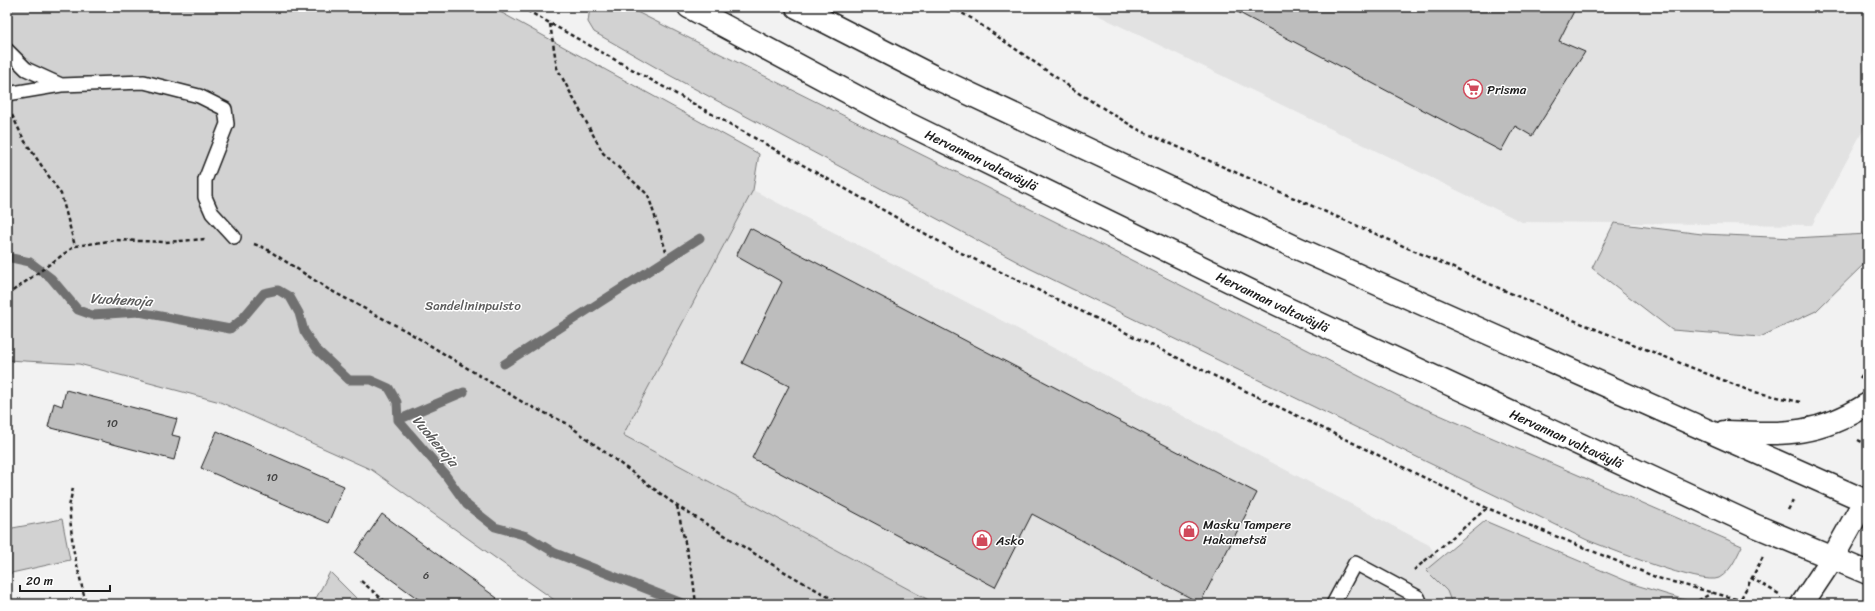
<svg xmlns="http://www.w3.org/2000/svg" width="1875" height="611" font-family="Sriracha,sans-serif">
<style>
.built{fill:#e2e2e2}
.green{fill:#d2d2d2;stroke:#777}
.lines{fill:none;stroke-linecap:round;stroke-linejoin:round}
.stream{stroke:#707070;stroke-width:9}
.building{fill:#bdbdbd;stroke:#1c1c1c}
.service-casing{stroke:#1c1c1c;stroke-width:16}
.primary-casing{stroke:#1c1c1c;stroke-width:25}
.trunk-casing{stroke:#1c1c1c;stroke-width:25}
.path{stroke:#1c1c1c;stroke-width:2.5;stroke-dasharray:4 3;stroke-linecap:butt}
.service{stroke:#fff;stroke-width:13}
.primary{stroke:#fff;stroke-width:22}
.trunk{stroke:#fff;stroke-width:22}
.labels{text-anchor:middle;dominant-baseline:central;stroke-width:3;stroke-linejoin:round;paint-order:stroke}
.number-label{font-size:11px;fill:#444}
.poi-label{font-size:13px;fill:#1c1c1c;stroke:#fff;text-anchor:start}
.street-label{font-size:13px;fill:#1c1c1c;stroke:#fff}
.park-label{font-size:13px;fill:#5c5c5c;stroke:#fff}
.water-label{font-size:14px;font-style:italic;fill:#5b5b5b;stroke:#fff}
</style>
<rect width="100%" height="100%" fill="#f2f2f2"/>
<filter id="ink" filterUnits="userSpaceOnUse"><feTurbulence type="fractalNoise" baseFrequency=".025" numOctaves="2"/><feDisplacementMap in="SourceGraphic" scale="8" xChannelSelector="R" yChannelSelector="G"/><feConvolveMatrix kernelMatrix="1 2 1 2 8 2 1 2 1" color-interpolation-filters="sRGB"/></filter>
<g filter="url(#ink)">
<path class="built" d="M 1081,7 L 1868,7 L 1868,121 L 1812,225 L 1522,222 Z
M 753,190 L 1429,545 L 1470,604 L 936,604 L 623,435 Z"/>
<path class="green" d="M 7,7 L 491,7 L 759,154 L 753,190 L 623,435 L 936,604 L 560,604 L 372,470 L 220,402 L 79,364 L 7,360 Z
M 590,7 L 627,7 L 1084,236 L 1412,403 L 1742,546 C 1736,558 1731,571 1719,578 C 1702,586 1608,548 1587,540 L 1029,268 L 671,76 L 594,32 L 588,22 Z
M 1614,223 L 1702,234 L 1794,238 L 1868,234 L 1868,260 L 1816,311 L 1760,337 L 1672,330 L 1592,268 Z
M 62,519 L 70,560 L 7,574 L 7,529 Z
M 1485,521 L 1636,585 L 1698,604 L 1452,604 L 1447,591 L 1426,570 Z
M 330,572 L 359,601 L 356,604 L 313,604 Z"/>
<g class="lines">
<path class="stream" d="M 7,257 L 30,262 L 51,278 L 78,310 L 92,315 L 139,312 L 230,329 L 241,320 L 264,293 L 278,290 L 290,297 L 299,313 L 304,331 L 315,348 L 349,380 L 371,380 L 389,388 L 397,402 L 398,420 L 444,473 L 467,505 L 495,527 L 527,536 L 555,553 L 682,603 L 701,604
M 504,364 L 700,238
M 398,420 L 464,392"/>
</g>
<path class="building" d="M 1228,7 L 1576,7 L 1559,41 L 1585,52 L 1532,136 L 1515,126 L 1501,151 Z
M 750,228 L 1257,493 L 1200,603 L 1032,514 L 995,587 L 752,458 L 789,386 L 742,363 L 782,282 L 736,256 Z
M 66,390 L 177,419 L 172,435 L 180,437 L 174,460 L 48,427 L 54,403 L 62,406 Z
M 217,431 L 344,486 L 328,523 L 201,468 Z
M 382,514 L 497,598 L 493,604 L 425,604 L 355,553 Z
M 1406,600 L 1407,604 L 1393,604 Z"/>
<g class="lines">
<defs>
<path id="service" d="M 7,50 L 26,69 L 61,85
M 7,94 L 61,85 L 144,82 L 199,96 L 225,109 L 227,124 L 205,180 L 205,197 L 212,213 L 234,237
M 1333,604 L 1355,563 L 1418,597 L 1421,604"/>
<path id="primary" d="M 1802,604 L 1832,559 L 1865,500"/>
<g id="trunk">
<path id="s1" d="M 689,7 L 902,121 L 1279,305 L 1756,526 L 1868,573"/>
<path d="M 797,7 L 934,77 L 1297,248 L 1868,502"/>
<path d="M 1724,432 C 1782,434 1816,437 1868,404"/>
</g>
</defs>
<use href="#service" class="service-casing"/>
<use href="#primary" class="primary-casing"/>
<use href="#trunk" class="trunk-casing"/>
<path class="path" d="M 521,7 L 949,247 L 1487,508 L 1658,578 L 1740,600
M 950,7 L 971,18 L 1080,94 L 1137,129 L 1558,314 L 1750,391 L 1800,402
M 550,24 L 557,68 L 603,153 L 648,195 L 666,251
M 12,115 L 24,140 L 61,194 L 75,246
M 254,244 L 265,248 L 328,289 L 410,333 L 524,403 L 566,423 L 677,506 L 778,568 L 841,604
M 7,295 L 75,246 L 116,240 L 165,242 L 206,239
M 1860,378 L 1868,367
M 1858,440 L 1868,445
M 73,488 L 69,507 L 73,548 L 86,604
M 677,506 L 693,579 L 696,604
M 1788,510 L 1794,499
M 1414,570 L 1487,508
M 1751,578 L 1779,594
M 361,581 L 388,604
M 1692,604 L 1712,593
M 1738,604 L 1763,557"/>
<use href="#service" class="service"/>
<use href="#primary" class="primary"/>
<use href="#trunk" class="trunk"/>
</g>
</g>
<defs>
<symbol id="supermarket-ring" viewBox="-11 -11 22 22"><circle r="9.5" fill="#fff" stroke="#d1495b" stroke-width="1.5"/><path d="M-6-5.5h2.5l.6 2H6L4.5 2H-2.5L-4.4-4H-6ZM-1.5 3.2a1.3 1.3 0 1 0 .1 0ZM3 3.2a1.3 1.3 0 1 0 .1 0Z" fill="#d1495b"/></symbol>
<symbol id="shop-ring" viewBox="-11 -11 22 22"><circle r="9.5" fill="#fff" stroke="#d1495b" stroke-width="1.5"/><path d="M-5-2.5h2.3a2.7 3.5 0 0 1 5.4 0H5L5.5 6h-11ZM-1.5-2.5h3a1.5 2.3 0 0 0-3 0Z" fill="#d1495b"/></symbol>
</defs>
<g fill-rule="evenodd">
<use href="#supermarket-ring" x="1462" y="78" width="22" height="22"/>
<use href="#shop-ring" x="1178" y="520" width="22" height="22"/>
<use href="#shop-ring" x="971" y="529" width="22" height="22"/>
</g>
<g class="labels">
<g class="number-label">
<text x="112" y="423">10</text>
<text x="272" y="477">10</text>
<text x="426" y="575">6</text>
</g>
<g class="poi-label">
<text x="1487" y="89">Prisma</text>
<text x="1203" y="524">Masku Tampere<tspan x="1203" dy="15">Hakametsä</tspan></text>
<text x="996" y="540">Asko</text>
</g>
<g class="street-label">
<text stroke="none"><textPath href="#s1" startOffset="330">Hervannan valtaväylä</textPath></text>
<text stroke="none"><textPath href="#s1" startOffset="654">Hervannan valtaväylä</textPath></text>
<text stroke="none"><textPath href="#s1" startOffset="978">Hervannan valtaväylä</textPath></text>
</g>
<g class="park-label">
<text x="473" y="305">Sandelininpuisto</text>
</g>
<g class="water-label">
<text transform="translate(121 300) rotate(3)">Vuohenoja</text>
<text transform="translate(435 441) rotate(50)">Vuohenoja</text>
</g>
</g>
<rect width="1875" height="611" fill="none" stroke="#fff" stroke-width="24"/>
<rect x="12" y="12" width="1851" height="587" fill="none" stroke="#1c1c1c" stroke-width="1.5" filter="url(#ink)"/>
<path d="M20 585v6h90v-6" fill="none" stroke="#1c1c1c" stroke-width="2"/>
<text x="26" y="585" font-size="12" fill="#1c1c1c" stroke="#ffffff" stroke-width="3" paint-order="stroke">20 m</text>
</svg>
